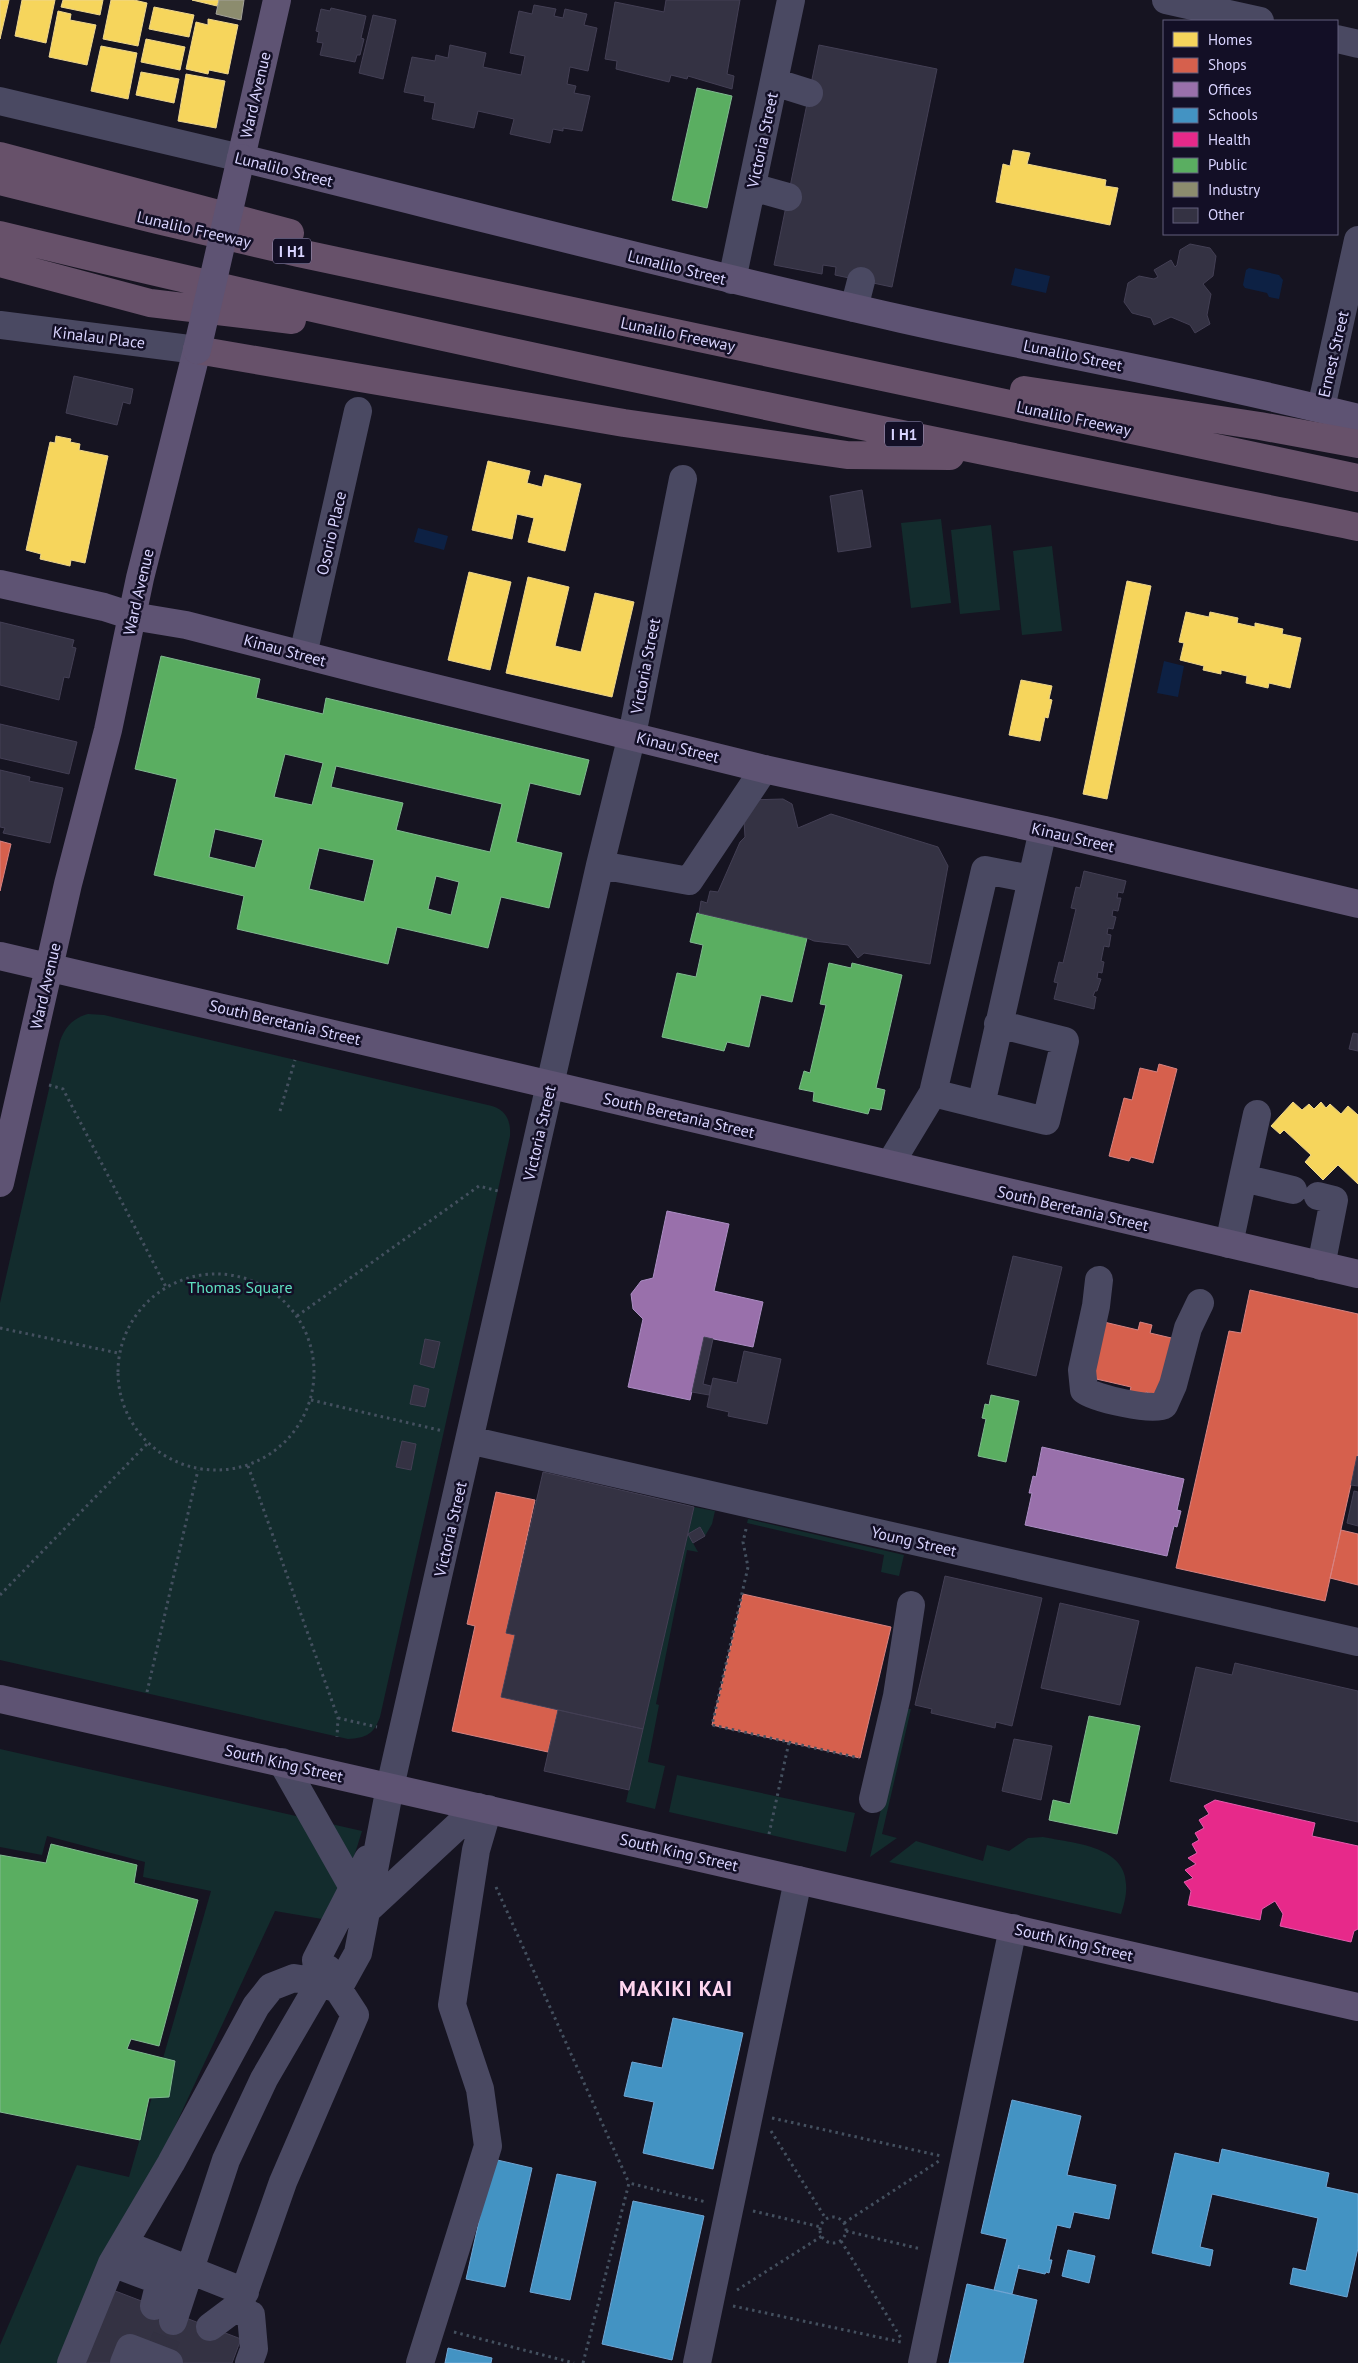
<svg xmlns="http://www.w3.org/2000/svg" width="1358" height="2363" font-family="'PT Sans',sans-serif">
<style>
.green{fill:#132c2d}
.water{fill:#0d2144}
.homes{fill:#f6d55c;stroke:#edd58d}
.shops{fill:#d6604d;stroke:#d78382}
.offices{fill:#9970ab;stroke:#ac8ec4}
.schools{fill:#4393c3;stroke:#70a6d5}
.health{fill:#e7298a;stroke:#e35cad}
.public{fill:#5aae61;stroke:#80b990;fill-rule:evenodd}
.industry{fill:#8c8c6e;stroke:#a3a29a}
.building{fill:#343243;stroke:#433f54}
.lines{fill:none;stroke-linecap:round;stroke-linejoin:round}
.minor-tunnel{stroke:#333142;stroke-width:28;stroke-dasharray:28 14;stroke-linecap:butt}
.path{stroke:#44505f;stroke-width:3;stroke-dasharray:2.5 4;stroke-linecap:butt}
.minor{stroke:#4a4962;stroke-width:28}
.major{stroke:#5e5373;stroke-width:28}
.highway{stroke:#67516a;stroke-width:28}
.major-bridge{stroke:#5e5373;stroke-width:28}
.labels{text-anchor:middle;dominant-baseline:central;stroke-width:5;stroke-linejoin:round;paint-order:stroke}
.shield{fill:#130f26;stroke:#9e99be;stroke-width:1}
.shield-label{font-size:15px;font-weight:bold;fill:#d9d4ff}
.street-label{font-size:16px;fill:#d9d4ff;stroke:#130f26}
.park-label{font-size:16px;fill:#5fe0c0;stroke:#130f26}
.district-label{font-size:21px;font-weight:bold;letter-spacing:1px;fill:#ffd6f0;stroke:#130f26}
</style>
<rect width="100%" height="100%" fill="#161421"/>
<path class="green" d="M 941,519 L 951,603 L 911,608 L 901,523 Z
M 991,525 L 1000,610 L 960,614 L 951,530 Z
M 1052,546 L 1062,631 L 1022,635 L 1013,551 Z
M 88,1014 L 104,1015 L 492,1106 C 506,1110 511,1121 510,1136 L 380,1717 C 374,1734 366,1738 348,1739 L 0,1660 L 0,1303 L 60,1041 C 65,1027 73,1018 88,1014 Z
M 694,1507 L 715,1511 L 712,1524 L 705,1536 L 700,1527 L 688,1534 L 698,1552 L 687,1550 L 656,1704 L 659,1705 L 648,1762 L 665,1766 L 655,1809 L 626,1802 Z
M 748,1519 L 904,1555 L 899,1576 L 881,1572 L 884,1555 L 747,1523 Z
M 904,1709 L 911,1709 L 882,1834 L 897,1838 L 870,1857 Z
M 0,1749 L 362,1831 L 334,1921 L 275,1911 L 65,2363 L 0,2363 L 0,2345 L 77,2165 L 129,2177 L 211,1891 L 143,1877 L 145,1862 L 47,1836 L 42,1855 L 0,1847 Z
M 677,1775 L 855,1813 L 846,1852 L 669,1812 Z
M 1043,1837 C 1071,1843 1125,1845 1126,1884 C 1127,1894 1124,1905 1121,1914 L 889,1862 L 916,1841 L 983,1861 L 987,1845 L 1009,1851 L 1028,1838 Z"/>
<path class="water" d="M 1015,268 L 1050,276 L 1046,293 L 1011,285 Z
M 1249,268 L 1279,275 L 1283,280 L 1279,299 L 1269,297 L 1267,293 L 1245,288 L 1243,285 L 1246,270 Z
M 418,528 L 448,536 L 444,550 L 414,542 Z
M 1164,661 L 1184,666 L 1178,697 L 1157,693 Z"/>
<path class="homes" d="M 0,0 L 9,0 L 0,39 Z
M 22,0 L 55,0 L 46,43 L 15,36 Z
M 63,0 L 103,0 L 100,15 L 61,7 Z
M 111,0 L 134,0 L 147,3 L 138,46 L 103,39 Z
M 192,0 L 219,0 L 217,6 Z
M 154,7 L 194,15 L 189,37 L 149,29 Z
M 58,11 L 71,14 L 70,20 L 96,25 L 87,65 L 49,57 Z
M 208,19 L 238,25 L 228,74 L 209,70 L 208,74 L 186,69 L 196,22 L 208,25 Z
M 146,39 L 185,47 L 180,70 L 141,62 Z
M 101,46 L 137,53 L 128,99 L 91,91 Z
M 141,72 L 179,79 L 174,103 L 136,95 Z
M 186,74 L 225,81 L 216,128 L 178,121 Z
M 1013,150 L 1030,153 L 1027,164 L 1106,180 L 1105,186 L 1118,188 L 1110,225 L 996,202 L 1003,164 L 1010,166 Z
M 56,436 L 71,439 L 70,442 L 80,444 L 79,450 L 108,456 L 85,563 L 71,560 L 70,566 L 40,559 L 41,554 L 26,550 L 50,442 L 55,443 Z
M 488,461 L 530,471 L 527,483 L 542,487 L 545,475 L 581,484 L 565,551 L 528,542 L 534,518 L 517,514 L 512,539 L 472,530 Z
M 469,572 L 511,582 L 490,670 L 448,660 Z
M 528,577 L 569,587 L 555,646 L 581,652 L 595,593 L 634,602 L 612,697 L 506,673 Z
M 1127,581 L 1151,586 L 1107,799 L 1083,794 Z
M 1186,612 L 1209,617 L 1210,612 L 1238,618 L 1237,623 L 1255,627 L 1255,623 L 1283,629 L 1282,634 L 1301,638 L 1290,688 L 1269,683 L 1268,688 L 1246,683 L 1247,676 L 1221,670 L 1221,674 L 1203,670 L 1204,666 L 1180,660 L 1184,643 L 1179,642 Z
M 1021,680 L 1052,686 L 1049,699 L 1052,700 L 1048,718 L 1045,717 L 1040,741 L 1009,735 Z
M 1293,1102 L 1302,1110 L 1309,1104 L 1314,1109 L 1321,1102 L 1326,1108 L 1330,1104 L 1341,1114 L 1348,1106 L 1358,1115 L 1358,1184 L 1338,1165 L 1323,1180 L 1305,1162 L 1311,1155 L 1284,1130 L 1280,1134 L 1271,1126 Z"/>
<path class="shops" d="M 0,841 L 11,844 L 0,891 Z
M 1159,1064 L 1177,1069 L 1153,1163 L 1131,1157 L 1129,1161 L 1109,1156 L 1124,1098 L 1132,1100 L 1140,1068 L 1157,1072 Z
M 1250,1290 L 1358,1314 L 1358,1453 L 1325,1601 L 1176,1568 L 1229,1331 L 1241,1333 Z
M 1104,1322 L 1138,1330 L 1140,1322 L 1152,1325 L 1150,1333 L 1180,1340 L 1159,1396 L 1146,1392 L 1145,1398 L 1129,1395 L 1131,1387 L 1092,1378 Z
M 496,1492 L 535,1500 L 506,1633 L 515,1635 L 501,1697 L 558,1710 L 548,1752 L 452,1731 L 475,1626 L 467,1624 Z
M 1341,1530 L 1358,1534 L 1358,1585 L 1330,1578 Z
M 743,1594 L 891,1627 L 860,1758 L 712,1725 Z"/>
<path class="offices" d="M 667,1211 L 729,1224 L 714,1291 L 763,1302 L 753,1347 L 704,1337 L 690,1400 L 628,1387 L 643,1319 L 633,1309 L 631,1294 L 641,1281 L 653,1278 Z
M 1042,1447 L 1184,1479 L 1177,1510 L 1181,1511 L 1177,1527 L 1174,1526 L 1167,1556 L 1025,1525 L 1032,1493 L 1029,1493 L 1033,1476 L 1036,1477 Z"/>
<path class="schools" d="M 673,2018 L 743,2033 L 713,2169 L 643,2153 L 654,2102 L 624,2096 L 632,2062 L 662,2068 Z
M 1012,2100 L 1081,2116 L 1067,2175 L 1116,2185 L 1109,2219 L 1074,2212 L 1070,2228 L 1057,2225 L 1049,2260 L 1052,2260 L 1049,2273 L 1046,2272 L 1045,2274 L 1018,2268 L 1019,2265 L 1012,2294 L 994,2290 L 1007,2239 L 981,2233 Z
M 1222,2149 L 1329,2173 L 1326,2187 L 1358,2194 L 1358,2248 L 1347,2297 L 1290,2284 L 1293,2268 L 1306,2271 L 1318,2218 L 1212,2194 L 1200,2247 L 1213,2250 L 1210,2266 L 1152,2253 L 1175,2153 L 1219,2163 Z
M 493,2159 L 532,2168 L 505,2287 L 466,2279 Z
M 557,2174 L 596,2182 L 570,2300 L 530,2292 Z
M 633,2201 L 704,2216 L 672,2360 L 602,2344 Z
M 1068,2250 L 1095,2256 L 1089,2283 L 1062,2276 Z
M 967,2284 L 1037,2300 L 1023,2363 L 949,2363 Z
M 448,2348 L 492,2358 L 491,2363 L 445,2363 Z"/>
<path class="health" d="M 1215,1800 L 1315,1823 L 1312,1836 L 1358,1846 L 1358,1929 L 1354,1931 L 1351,1942 L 1280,1926 L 1283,1914 L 1275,1901 L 1262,1909 L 1260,1920 L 1188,1905 L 1191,1891 L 1184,1882 L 1193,1878 L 1185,1870 L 1196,1864 L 1188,1858 L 1197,1853 L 1192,1844 L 1199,1840 L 1195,1833 L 1204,1828 L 1199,1820 L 1209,1814 L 1204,1806 Z"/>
<path class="public" d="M 697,88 L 732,96 L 707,208 L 672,200 Z
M 161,656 L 260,679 L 256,698 L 323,714 L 326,698 L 589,760 L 580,795 L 530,783 L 516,842 L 562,853 L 549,908 L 501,897 L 488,948 L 397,927 L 388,964 L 237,929 L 244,896 L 154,875 L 177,779 L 135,769 ZM 285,754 L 323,763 L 312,805 L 274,797 ZM 336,766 L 502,804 L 490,852 L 396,830 L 403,803 L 331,787 ZM 215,829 L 263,840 L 255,868 L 209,857 ZM 319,848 L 374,860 L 364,902 L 309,889 ZM 436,876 L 459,882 L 451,915 L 428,909 Z
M 697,913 L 807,938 L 792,1002 L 761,995 L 749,1047 L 727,1042 L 724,1051 L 662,1037 L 677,973 L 696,977 L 703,945 L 690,942 Z
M 829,963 L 851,968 L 852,963 L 902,975 L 876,1088 L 885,1090 L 881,1110 L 870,1108 L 868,1114 L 813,1101 L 814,1092 L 799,1089 L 804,1071 L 810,1073 L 826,1005 L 820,1004 Z
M 991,1395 L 1019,1401 L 1006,1462 L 978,1456 L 986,1419 L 982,1418 L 985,1404 L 989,1405 Z
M 1089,1716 L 1140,1726 L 1117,1834 L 1049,1820 L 1053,1800 L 1070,1804 Z
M 51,1844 L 137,1865 L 134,1883 L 198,1900 L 159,2046 L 131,2039 L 127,2049 L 175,2061 L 169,2097 L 149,2098 L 140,2140 L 0,2112 L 0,1855 L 46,1863 Z"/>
<path class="industry" d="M 219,0 L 244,0 L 241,20 L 216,14 Z"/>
<path class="building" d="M 666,0 L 740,0 L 727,74 L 734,76 L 732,89 L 688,76 L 687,79 L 671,75 L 669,82 L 616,69 L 617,61 L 605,59 L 615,2 L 664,12 Z
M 534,5 L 556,9 L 554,16 L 563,18 L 565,9 L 587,14 L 584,25 L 597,28 L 588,71 L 570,67 L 567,84 L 576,86 L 574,93 L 590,96 L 582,131 L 563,128 L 563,131 L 553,129 L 550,143 L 510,134 L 514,119 L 478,111 L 474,128 L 432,119 L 435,103 L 424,101 L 425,96 L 404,92 L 412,57 L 435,61 L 436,55 L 448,58 L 450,45 L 486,53 L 483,67 L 521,75 L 525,56 L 510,53 L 519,11 L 532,14 Z
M 331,8 L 366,16 L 361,38 L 364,39 L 360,55 L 357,55 L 355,62 L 320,55 L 323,43 L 317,42 L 319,32 L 316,31 L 321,9 L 330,11 Z
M 373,15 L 396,20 L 383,79 L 359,73 Z
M 819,45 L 937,69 L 892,287 L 835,275 L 836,267 L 823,265 L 822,274 L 774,265 Z
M 1190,244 L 1210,248 L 1216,256 L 1213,276 L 1203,284 L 1211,294 L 1207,315 L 1210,324 L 1195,333 L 1190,325 L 1171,317 L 1154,325 L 1151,318 L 1132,313 L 1124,302 L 1128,283 L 1139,276 L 1154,279 L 1158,277 L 1154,270 L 1171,260 L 1175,267 L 1177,265 L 1180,250 Z
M 74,376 L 133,389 L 130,404 L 123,402 L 117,425 L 66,413 Z
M 862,490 L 871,547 L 838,552 L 830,496 Z
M 0,622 L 74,640 L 72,647 L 76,648 L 69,678 L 64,677 L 59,700 L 0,685 Z
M 0,724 L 77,742 L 69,774 L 0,758 Z
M 0,770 L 30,777 L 29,781 L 63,788 L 50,843 L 3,833 L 5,828 L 0,827 Z
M 783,799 L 792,804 L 798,828 L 831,814 L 938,847 L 948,866 L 930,964 L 864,953 L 858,958 L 848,945 L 814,941 L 807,938 L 699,913 L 701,901 L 707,903 L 710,891 L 718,892 L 740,842 L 745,837 L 743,804 L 748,800 Z
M 1084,871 L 1126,881 L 1123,893 L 1118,892 L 1117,898 L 1121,898 L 1118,911 L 1113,910 L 1112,916 L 1116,917 L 1113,929 L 1108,928 L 1107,934 L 1111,935 L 1109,947 L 1104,946 L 1101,961 L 1104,962 L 1102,973 L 1098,972 L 1097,978 L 1101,979 L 1097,991 L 1095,991 L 1093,996 L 1096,997 L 1094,1009 L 1054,999 L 1058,983 L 1054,982 L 1059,962 L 1063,963 L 1076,909 L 1071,908 L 1076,887 L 1080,888 Z
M 1353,1033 L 1358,1034 L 1358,1051 L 1349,1049 Z
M 1013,1256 L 1062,1267 L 1036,1376 L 987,1364 Z
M 704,1337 L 713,1339 L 703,1384 L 711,1386 L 709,1395 L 692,1392 Z
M 425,1339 L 440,1342 L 434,1368 L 420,1364 Z
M 744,1351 L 781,1359 L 767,1424 L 728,1416 L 729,1412 L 707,1407 L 713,1378 L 737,1383 Z
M 414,1385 L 429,1389 L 425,1407 L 410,1404 Z
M 402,1441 L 416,1444 L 411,1470 L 396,1467 Z
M 1357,1456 L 1358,1457 L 1358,1486 L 1351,1485 Z
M 543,1472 L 694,1507 L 643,1729 L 501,1697 L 515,1635 L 506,1633 Z
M 1354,1491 L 1358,1492 L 1358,1526 L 1347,1523 Z
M 700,1527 L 705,1536 L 693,1543 L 688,1534 Z
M 945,1576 L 1042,1598 L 1012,1726 L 996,1722 L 995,1728 L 931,1713 L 932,1709 L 915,1705 Z
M 1060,1603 L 1139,1621 L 1120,1705 L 1041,1688 Z
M 1235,1663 L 1358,1691 L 1358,1822 L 1170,1781 L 1196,1667 L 1232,1675 Z
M 558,1710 L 643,1729 L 629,1790 L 544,1771 Z
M 1014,1739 L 1052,1746 L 1041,1800 L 1002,1791 Z
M 110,2289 L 241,2339 L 232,2363 L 81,2363 Z"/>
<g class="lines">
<path class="minor-tunnel" d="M 156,2363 L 173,2321"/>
<path class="path" d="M 49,1085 L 63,1089 L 166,1287
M 280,1111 L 295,1060
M118 1372a98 98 0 1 1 196 0a98 98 0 1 1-196 0Z
M 297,1316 L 479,1186 L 498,1191
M 0,1328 L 118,1353
M 311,1400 L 443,1431
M 248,1466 L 338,1718 L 337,1737
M 746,1529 L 743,1542 L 748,1567 L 712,1725 L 859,1758
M 0,1595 L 147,1444
M 147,1692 L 198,1470
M 338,1718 L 377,1727
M 769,1834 L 789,1742
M 496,1887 L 629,2183
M 772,2118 L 941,2156
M 771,2131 L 826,2219
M 753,2211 L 821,2227
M820 2230a13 13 0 1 1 26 0a13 13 0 1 1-26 0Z
M 844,2223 L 939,2161
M 846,2231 L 921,2249
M 841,2241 L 901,2338
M 737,2290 L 822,2236
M 733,2306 L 901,2342
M 454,2332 L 574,2363
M 583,2363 L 629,2183 L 706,2202"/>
<path class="minor" d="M 1166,0 L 1260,21
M 1337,39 L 1358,44
M 774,82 L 809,93
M 0,101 L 241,158
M 752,187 L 788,197
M 732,280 L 791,0
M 854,308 L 861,281
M 0,325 L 197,350
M 1321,408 L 1358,240
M 303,655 L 358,411
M 600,865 L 689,881 L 764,769
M 933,1093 L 1046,1121 L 1065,1041 L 998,1024
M 981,1105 L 1043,830
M 890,1164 L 933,1093 L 985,870 L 1031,879
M 1243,1178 L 1257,1114
M 1318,1196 L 1334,1200 L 1321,1266
M 1229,1244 L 1243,1178 L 1293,1190
M 1099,1280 L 1096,1306 L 1082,1370 L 1084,1390 C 1094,1398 1154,1412 1164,1405 L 1173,1385 L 1188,1328 L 1200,1303
M 469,1440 L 1358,1642
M 282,1762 L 354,1889
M 873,1799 L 897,1696 L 911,1605
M 368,1909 L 478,1807
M 319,1982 L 316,1960 L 368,1859
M 338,1989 L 358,1953 L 390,1787 L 600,865 L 632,735 L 683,479
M 124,2244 L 245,2292
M 112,2263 L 171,2163 L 256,2006 L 271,1987 L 294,1978 L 319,1982 L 338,1989 L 355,2015 L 283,2182 L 238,2310
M 173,2321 L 226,2160 L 264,2079 L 328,1969
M 210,2327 L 234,2309 L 251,2315 L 254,2349 L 249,2363
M 71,2363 L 112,2263 L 160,2281 L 154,2306
M 124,2363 L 130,2348 L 169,2363
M 420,2363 L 488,2146 L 480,2089 L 452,2005 L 476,1850 L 488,1809
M 697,2363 L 798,1880
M 922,2363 L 1013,1928"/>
<path class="major" d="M 277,0 L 241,158 C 461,212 680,269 902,319 C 1054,353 1207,380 1358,418
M 0,584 L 104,607 L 132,616 L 186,625 L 374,673 L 764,769 L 1049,831 L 1358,904
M 0,956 L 1358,1274
M 0,1183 L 68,884 L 108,730 L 140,578 L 197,350
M 0,1699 L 1358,2007"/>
<path class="highway" d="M 0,156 L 290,233
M 0,181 L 157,220 L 299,253 L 1358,478
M 0,235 C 450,344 904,435 1358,527
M 0,263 L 150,303 L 292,320
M 197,350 L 624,423 L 847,455 L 950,456
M 1024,390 L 1260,426 L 1358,444"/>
<path class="major-bridge" d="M 197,350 L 241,158"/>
</g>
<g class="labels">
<g class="shield">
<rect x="273" y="238.5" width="38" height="25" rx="4"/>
<rect x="885" y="421.5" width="38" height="25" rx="4"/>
</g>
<g class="shield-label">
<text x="292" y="251">I H1</text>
<text x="904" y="434">I H1</text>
</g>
<g class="street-label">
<text transform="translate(255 95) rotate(-77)">Ward Avenue</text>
<text transform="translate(762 140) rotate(-78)">Victoria Street</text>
<text transform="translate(284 169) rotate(14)">Lunalilo Street</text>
<text transform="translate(194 229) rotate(13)">Lunalilo Freeway</text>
<text transform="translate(677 267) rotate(14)">Lunalilo Street</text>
<text transform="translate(678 334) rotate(12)">Lunalilo Freeway</text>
<text transform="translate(99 337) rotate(7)">Kinalau Place</text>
<text transform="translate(1333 354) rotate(-77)">Ernest Street</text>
<text transform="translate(1073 355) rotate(12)">Lunalilo Street</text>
<text transform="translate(1074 418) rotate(12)">Lunalilo Freeway</text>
<text transform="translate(331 533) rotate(-77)">Osorio Place</text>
<text transform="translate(138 592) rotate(-77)">Ward Avenue</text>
<text transform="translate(285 650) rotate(15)">Kinau Street</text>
<text transform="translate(645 666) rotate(-79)">Victoria Street</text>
<text transform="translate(678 747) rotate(14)">Kinau Street</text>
<text transform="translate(1073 837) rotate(13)">Kinau Street</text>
<text transform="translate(45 986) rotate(-77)">Ward Avenue</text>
<text transform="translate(285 1022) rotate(13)">South Beretania Street</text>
<text transform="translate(679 1115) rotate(13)">South Beretania Street</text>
<text transform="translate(539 1133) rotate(-77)">Victoria Street</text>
<text transform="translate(1073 1208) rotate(13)">South Beretania Street</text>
<text transform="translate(450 1529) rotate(-77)">Victoria Street</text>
<text transform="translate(914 1541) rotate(13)">Young Street</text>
<text transform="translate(284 1763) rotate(13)">South King Street</text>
<text transform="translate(679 1852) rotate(13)">South King Street</text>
<text transform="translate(1074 1942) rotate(13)">South King Street</text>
</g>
<g class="park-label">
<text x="240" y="1287">Thomas Square</text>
</g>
<g class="district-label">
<text x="676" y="1988">MAKIKI KAI</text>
</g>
</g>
<rect x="1163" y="20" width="175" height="215" fill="#130f26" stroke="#625e7d"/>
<rect x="1173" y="32" width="25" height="15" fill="#f6d55c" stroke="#625e7d"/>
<text x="1208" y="45" font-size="15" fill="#d9d4ff">Homes</text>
<rect x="1173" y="58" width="25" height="15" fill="#d6604d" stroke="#625e7d"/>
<text x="1208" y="70" font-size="15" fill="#d9d4ff">Shops</text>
<rect x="1173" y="82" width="25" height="15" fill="#9970ab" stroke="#625e7d"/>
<text x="1208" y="95" font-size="15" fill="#d9d4ff">Offices</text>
<rect x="1173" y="108" width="25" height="15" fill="#4393c3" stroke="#625e7d"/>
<text x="1208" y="120" font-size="15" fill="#d9d4ff">Schools</text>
<rect x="1173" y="132" width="25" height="15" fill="#e7298a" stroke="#625e7d"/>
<text x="1208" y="145" font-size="15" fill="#d9d4ff">Health</text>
<rect x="1173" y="158" width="25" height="15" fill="#5aae61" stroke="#625e7d"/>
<text x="1208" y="170" font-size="15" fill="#d9d4ff">Public</text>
<rect x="1173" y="182" width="25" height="15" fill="#8c8c6e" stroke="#625e7d"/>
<text x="1208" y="195" font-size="15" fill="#d9d4ff">Industry</text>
<rect x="1173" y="208" width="25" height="15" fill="#343243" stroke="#625e7d"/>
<text x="1208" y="220" font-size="15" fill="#d9d4ff">Other</text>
</svg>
